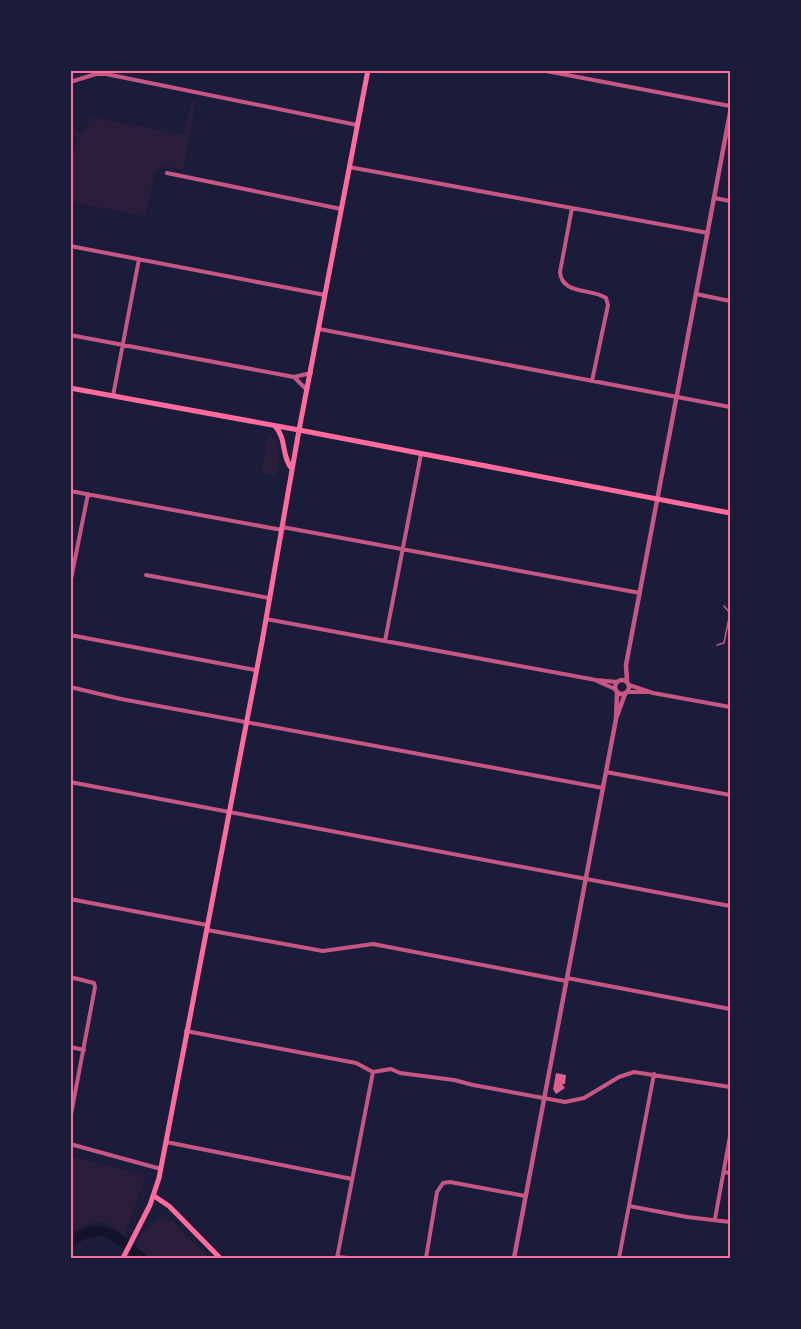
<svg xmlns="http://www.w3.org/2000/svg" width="801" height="1329" font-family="'Golos Text',sans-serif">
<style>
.green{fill:#2a1e3b}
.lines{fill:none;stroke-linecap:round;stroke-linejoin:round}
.river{stroke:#12122b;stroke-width:10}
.building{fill:#dd5f8e}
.service{stroke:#c65784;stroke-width:1.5}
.minor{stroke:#c65784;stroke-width:4}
.tertiary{stroke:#c65784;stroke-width:4.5}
.secondary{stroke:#ff6b9d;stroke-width:5}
.primary{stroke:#ff6b9d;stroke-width:5}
.neatline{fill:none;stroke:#ff6b9d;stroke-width:2}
</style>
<rect width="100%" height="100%" fill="#1b1b3a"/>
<path class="green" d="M 191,101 L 196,102 L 183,170 L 164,166 L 155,172 L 145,216 L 71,202 L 71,156 L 79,140 L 71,133 L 71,127 L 82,135 L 91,117 L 184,135 Z
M 268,436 L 276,440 L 279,461 L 277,476 L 261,473 Z
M 70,1156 L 142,1174 L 145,1178 L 124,1237 C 103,1215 95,1218 71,1234 Z
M 163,1218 L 172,1221 L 209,1258 L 147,1258 L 135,1248 C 142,1236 148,1222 163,1218 Z"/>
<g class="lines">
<path class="river" d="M 70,1243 C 102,1217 117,1238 142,1258"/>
</g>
<path class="building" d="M 556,1073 L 566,1075 L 565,1084 L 562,1084 L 565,1088 L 556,1094 L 553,1089 Z"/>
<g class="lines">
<path class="service" d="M 717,645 L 724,643 L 730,613 L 724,606"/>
<path class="minor" d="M 541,70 L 730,106
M 70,82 L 96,74 L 106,74 L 357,125
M 349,167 L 708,233
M 167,173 L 341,209
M 714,198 L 730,201
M 572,208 L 560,272 C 562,295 591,288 606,298 L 608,305 L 592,381
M 70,246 L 325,295
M 696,294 L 730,301
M 319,329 L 730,407
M 70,335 L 294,377 L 311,373
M 295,378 L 306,389
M 113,396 L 139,259
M 70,491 L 282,530
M 282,527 L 640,593
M 146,575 L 269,598
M 70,584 L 88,494
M 266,619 L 596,680 L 617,682
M 70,635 L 255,670
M 385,641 L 421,454
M 597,681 L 615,689
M 629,685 L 653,693 L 730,707
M 70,687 L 121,699 L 603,788
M 628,692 L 647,692
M 606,772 L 730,795
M 70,782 L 730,906
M 70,899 L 207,925
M 207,930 L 323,951 L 373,944 L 566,981
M 70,977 L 94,983 L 95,987 L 70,1120
M 567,978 L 730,1009
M 186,1031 L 356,1063 L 373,1072 L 391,1069 L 400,1073 L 454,1080 L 473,1085 L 565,1102 L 584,1098 L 619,1077 L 634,1072 L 730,1087
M 70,1047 L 84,1050
M 166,1142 L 352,1179
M 70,1144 L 161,1169
M 724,1172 L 730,1173
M 629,1206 L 687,1217 L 730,1222
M 715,1219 L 730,1136
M 338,1257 L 348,1258
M 337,1258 L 373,1072
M 426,1258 L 437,1192 L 443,1183 L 450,1182 L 525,1196
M 619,1258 L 654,1074"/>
<path class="tertiary" d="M615 687a7 7 0 1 1 14 0a7 7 0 1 1-14 0Z
M 627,681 L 626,665 L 730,113
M 617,716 L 625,694
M 514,1258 L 616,719 L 617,693"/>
<path class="secondary" d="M 299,430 L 368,70
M 154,1196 L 169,1206 L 220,1258"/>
<path class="primary" d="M 70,388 L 299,430 L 730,513
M 275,426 C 287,439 281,456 292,469
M 123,1258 L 150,1205 L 159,1178 L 262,642 L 299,430"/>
</g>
<rect width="801" height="1329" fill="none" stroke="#1b1b3a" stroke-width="144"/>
<rect x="72" y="72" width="657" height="1185" class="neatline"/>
</svg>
